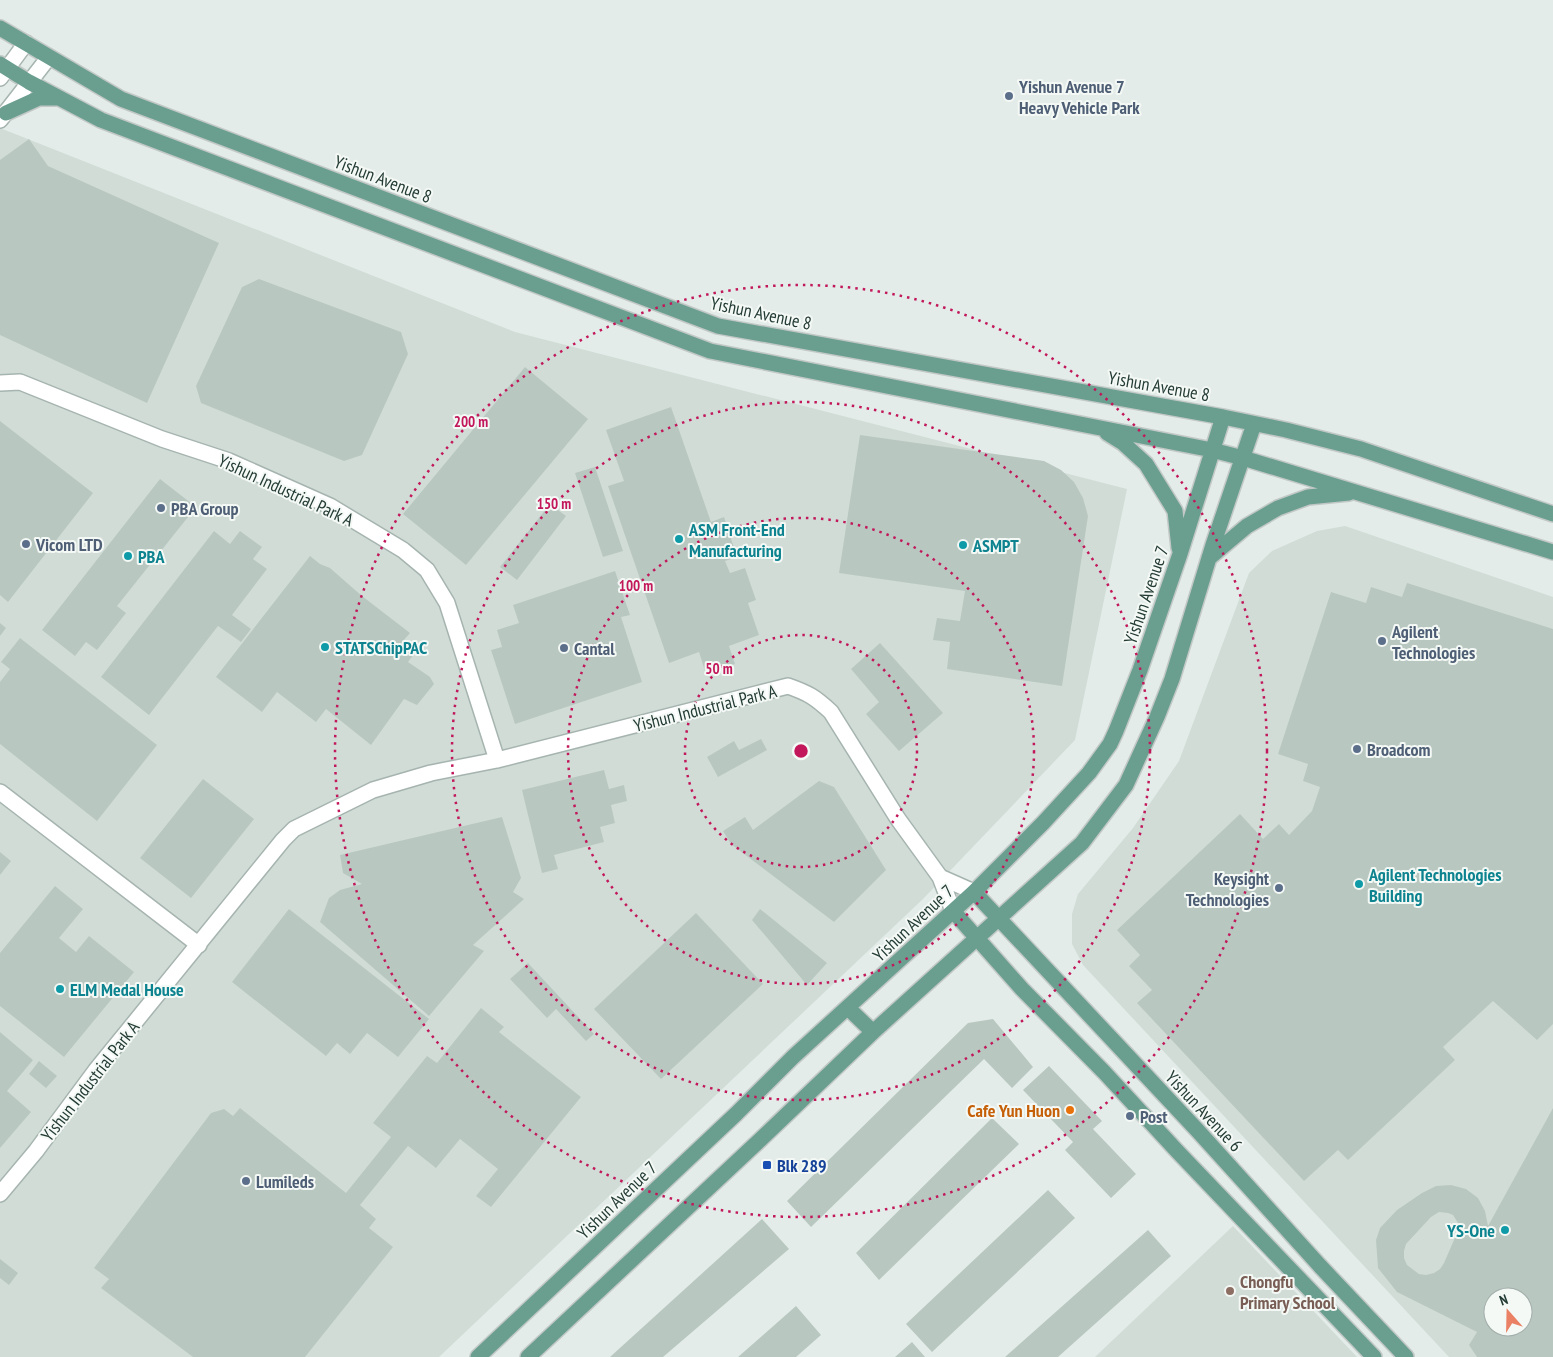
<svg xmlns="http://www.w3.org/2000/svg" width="1553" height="1357" font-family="'PT Sans Narrow',sans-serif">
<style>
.built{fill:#d1dcd7;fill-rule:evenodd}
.building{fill:#b9c7c1;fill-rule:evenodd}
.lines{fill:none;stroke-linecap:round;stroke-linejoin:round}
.minor-casing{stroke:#a6b4af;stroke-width:18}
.major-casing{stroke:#c2c8c6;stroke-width:18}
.minor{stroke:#fff;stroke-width:15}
.major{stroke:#6a9f90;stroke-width:15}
.ring{fill:none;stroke:#c2185b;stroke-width:2.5;stroke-dasharray:2.5 5}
.service-dot{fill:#5c6f8a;stroke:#f4f9f6;stroke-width:2}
.culture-dot{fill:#0f9aa8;stroke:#f4f9f6;stroke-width:2}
.food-dot{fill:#e8710a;stroke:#f4f9f6;stroke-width:2}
.transit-dot{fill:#1a4fb4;stroke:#f4f9f6;stroke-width:2}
.education-dot{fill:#8d6e63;stroke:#f4f9f6;stroke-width:2}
.labels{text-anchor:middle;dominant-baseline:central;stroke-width:4;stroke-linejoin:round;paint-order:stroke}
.service-label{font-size:18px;font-weight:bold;fill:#4e5e75;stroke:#f4f9f6;text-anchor:start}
.street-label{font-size:18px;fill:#243c35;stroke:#f4f9f6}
.culture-label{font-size:18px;font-weight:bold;fill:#0d838f;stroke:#f4f9f6;text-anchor:start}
.food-label{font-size:18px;font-weight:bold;fill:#c56008;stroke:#f4f9f6;text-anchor:end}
.transit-label{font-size:18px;font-weight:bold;fill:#164399;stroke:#f4f9f6;text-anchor:start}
.education-label{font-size:18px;font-weight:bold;fill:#785e54;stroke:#f4f9f6;text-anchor:start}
.centre{fill:#c2185b;stroke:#f4f9f6;stroke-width:2.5}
.ring-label{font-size:15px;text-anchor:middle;font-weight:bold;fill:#c2185b;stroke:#f4f9f6;stroke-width:4;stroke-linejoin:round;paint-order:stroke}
</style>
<rect width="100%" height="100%" fill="#e3ece8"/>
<path class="built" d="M 0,128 L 515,332 L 1127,489 L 1075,740 L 923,899 L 439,1357 L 0,1357 Z
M 1345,526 L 1553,597 L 1553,1357 L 1449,1357 L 1083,965 L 1072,944 L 1072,914 L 1078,894 L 1133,828 L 1179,761 L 1249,573 L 1272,551 L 1317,531 ZM 1493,1297 L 1523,1297 L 1523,1327 L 1493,1327 Z
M 1233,1226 L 1357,1357 L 1095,1357 Z"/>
<path class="building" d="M 29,139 L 48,166 L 219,243 L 147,403 L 0,335 L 0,160 Z
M 259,279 L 401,332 L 408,354 L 362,455 L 344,461 L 201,403 L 196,386 L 242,287 Z
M 525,367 L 588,419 L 466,565 L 403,514 Z
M 671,407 L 711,522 L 724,517 L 737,557 L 725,561 L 730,573 L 745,568 L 756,600 L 748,603 L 759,635 L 729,646 L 735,664 L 706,674 L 699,652 L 669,663 L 608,486 L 624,481 L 606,430 Z
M 0,421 L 93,493 L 8,602 L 0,595 Z
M 860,435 L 1044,461 L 1061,470 L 1074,482 L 1083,498 L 1088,516 L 1062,686 L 947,669 L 950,642 L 933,640 L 937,618 L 960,621 L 965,591 L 839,573 Z
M 595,467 L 623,551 L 603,557 L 575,473 Z
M 160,479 L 196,507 L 117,606 L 126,613 L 97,650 L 86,642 L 75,656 L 42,630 Z
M 550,504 L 566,516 L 517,580 L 500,567 Z
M 214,531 L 230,544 L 240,531 L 262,547 L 253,559 L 267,569 L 232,615 L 251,629 L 241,642 L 218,626 L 149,715 L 101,677 Z
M 310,556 L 320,564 L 330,568 L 362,596 L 410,633 L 403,641 L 416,651 L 408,662 L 430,677 L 434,684 L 417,705 L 404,699 L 371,745 L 326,709 L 316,722 L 277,692 L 262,712 L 216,677 Z
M 615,571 L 630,615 L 621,617 L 642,682 L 515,724 L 491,650 L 502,647 L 497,630 L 519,623 L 513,605 Z
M 1407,583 L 1553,629 L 1553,1024 L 1537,1040 L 1493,1001 L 1443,1047 L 1455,1060 L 1348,1160 L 1338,1150 L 1304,1181 L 1137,1003 L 1152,990 L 1129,966 L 1140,955 L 1117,930 L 1240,814 L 1263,839 L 1279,824 L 1289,835 L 1312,811 L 1320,787 L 1303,781 L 1308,764 L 1278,754 L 1331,592 L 1366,603 L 1371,587 L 1402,597 Z
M 0,623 L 6,628 L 0,636 Z
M 20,638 L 157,745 L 97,821 L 0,744 L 0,682 L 10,669 L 1,662 Z
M 880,643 L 943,713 L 899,751 L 866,714 L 879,702 L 851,669 Z
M 761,739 L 767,750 L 718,777 L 707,757 L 734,741 L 739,750 Z
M 604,770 L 609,789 L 624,785 L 627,801 L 611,805 L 615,823 L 600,827 L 604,842 L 554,855 L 558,869 L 542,873 L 522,790 Z
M 203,779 L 254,819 L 191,898 L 140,858 Z
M 819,781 L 834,787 L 886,870 L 834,922 L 731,844 L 723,831 L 745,817 L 753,830 Z
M 502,817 L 521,878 L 513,892 L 524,899 L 473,945 L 484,951 L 429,1016 L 320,922 L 329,898 L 340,890 L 362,884 L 343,873 L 340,855 Z
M 0,852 L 11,861 L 0,875 Z
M 55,886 L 83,909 L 59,938 L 76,952 L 89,936 L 134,972 L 64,1057 L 0,1006 L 0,953 Z
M 289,909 L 429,1019 L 398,1057 L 367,1033 L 350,1054 L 337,1043 L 326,1056 L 232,982 Z
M 760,909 L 827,963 L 807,985 L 752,920 Z
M 696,913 L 763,984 L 661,1079 L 594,1009 Z
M 528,963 L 594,1034 L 586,1041 L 556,1009 L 547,1018 L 510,979 Z
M 481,1008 L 504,1027 L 499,1032 L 581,1097 L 491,1207 L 476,1196 L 498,1169 L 460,1139 L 436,1168 L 408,1146 L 360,1205 L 376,1219 L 369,1228 L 393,1247 L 305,1357 L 193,1357 L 101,1288 L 109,1279 L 94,1268 L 211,1113 L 224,1109 L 233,1116 L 240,1108 L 346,1193 L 391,1137 L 373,1123 L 427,1056 L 437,1063 Z
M 993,1019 L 1033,1067 L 1012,1088 L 984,1059 L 811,1227 L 787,1201 L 968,1023 Z
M 0,1032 L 33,1060 L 7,1091 L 31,1112 L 0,1148 Z
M 39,1061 L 57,1076 L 46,1088 L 29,1074 Z
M 1049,1066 L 1102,1121 L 1093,1129 L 1136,1174 L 1111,1198 L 1065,1150 L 1073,1142 L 1023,1090 Z
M 1553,1108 L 1553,1357 L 1477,1357 L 1469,1345 L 1477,1332 L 1397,1292 L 1378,1268 L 1376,1240 L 1380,1228 L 1397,1210 L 1422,1193 L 1436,1186 L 1451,1185 L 1466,1189 L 1478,1198 L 1485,1211 L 1488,1226 ZM 1439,1212 L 1448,1213 L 1453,1215 L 1458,1223 L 1457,1233 L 1444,1263 L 1440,1269 L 1434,1273 L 1426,1275 L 1419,1274 L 1407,1265 L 1404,1258 L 1404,1251 L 1406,1244 L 1431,1217 ZM 1493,1297 L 1523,1297 L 1523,1327 L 1493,1327 Z
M 992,1118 L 1019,1144 L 879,1280 L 856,1253 Z
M 1048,1190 L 1075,1218 L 932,1352 L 906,1324 Z
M 762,1219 L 789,1249 L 663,1357 L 610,1357 Z
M 1148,1230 L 1171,1256 L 1058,1357 L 1005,1357 Z
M 0,1259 L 18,1273 L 9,1285 L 0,1278 Z
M 796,1306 L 821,1335 L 796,1357 L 738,1357 Z
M 912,1342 L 925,1357 L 895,1357 Z"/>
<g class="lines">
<defs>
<path id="minor" d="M 0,78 L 26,43
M 0,120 L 49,57
M 0,383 L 20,382 L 162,439 L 229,461 L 330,506 L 403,550 L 427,570 L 447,603 L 497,760
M 0,792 L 199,945
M 940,877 L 974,892
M 0,1194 L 36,1151 L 96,1070 L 283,840 L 294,829 L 373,790 L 431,773 L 497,760 L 788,686 C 808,693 815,697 831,712 L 898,819 L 940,877 L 953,911"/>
<path id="major" d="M 0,28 L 121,99 L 718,326 L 1223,417 L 1286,430 L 1361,449 L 1553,514
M 0,64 L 29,82 L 101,120 L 710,351 L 1212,450 L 1243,458 L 1553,552
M 6,113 L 39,98 L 59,98
M 1107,433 L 1123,443 L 1146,464 L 1175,511 L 1179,548
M 1209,558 L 1247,526 L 1278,508 L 1308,497 L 1349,493
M 974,892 L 1198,1131 L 1320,1266 L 1406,1357
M 953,911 L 1022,989 L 1104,1072 L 1177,1151 L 1374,1357
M 848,1008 L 873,1032
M 478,1357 L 736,1114 L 793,1057 L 974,892 L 1043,823 L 1089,773 L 1110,744 L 1116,731 L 1140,670 L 1180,554 L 1223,417
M 528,1357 L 761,1139 L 873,1032 L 1082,843 L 1126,785 L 1157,717 L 1172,679 L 1213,545 L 1254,424"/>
</defs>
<use href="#minor" class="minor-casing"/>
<use href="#major" class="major-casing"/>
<use href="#minor" class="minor"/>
<use href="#major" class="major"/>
</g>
<g class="ring">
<circle cx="801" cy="751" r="116"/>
<circle cx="801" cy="751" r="233"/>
<circle cx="801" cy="751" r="349"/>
<circle cx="801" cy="751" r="466"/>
</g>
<g class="service-dot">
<circle cx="1009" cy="96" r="5"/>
<circle cx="161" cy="508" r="5"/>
<circle cx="26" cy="544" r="5"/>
<circle cx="1382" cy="641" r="5"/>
<circle cx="564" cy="648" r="5"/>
<circle cx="1357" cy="749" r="5"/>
<circle cx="1279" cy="888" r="5"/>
<circle cx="1130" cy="1116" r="5"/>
<circle cx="246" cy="1181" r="5"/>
</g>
<g class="culture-dot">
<circle cx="679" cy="539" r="5"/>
<circle cx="963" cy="545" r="5"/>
<circle cx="128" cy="556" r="5"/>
<circle cx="325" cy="647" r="5"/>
<circle cx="1359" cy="884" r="5"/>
<circle cx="60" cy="989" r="5"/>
<circle cx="1505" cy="1230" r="5"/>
</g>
<circle class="food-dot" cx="1070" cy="1110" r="5"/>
<rect class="transit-dot" x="762" y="1160" width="10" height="10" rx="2.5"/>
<circle class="education-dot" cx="1230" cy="1291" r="5"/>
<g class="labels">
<g class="service-label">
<text x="1019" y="86">Yishun Avenue 7<tspan x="1019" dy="21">Heavy Vehicle Park</tspan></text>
<text x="171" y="508">PBA Group</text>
<text x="36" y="544">Vicom LTD</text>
<text x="1392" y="631">Agilent<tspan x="1392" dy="21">Technologies</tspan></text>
<text x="574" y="648">Cantal</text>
<text x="1367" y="749">Broadcom</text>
<text x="1269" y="878" text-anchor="end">Keysight<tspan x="1269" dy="21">Technologies</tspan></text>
<text x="1140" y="1116">Post</text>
<text x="256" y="1181">Lumileds</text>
</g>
<g class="street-label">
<text transform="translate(383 179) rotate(21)">Yishun Avenue 8</text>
<text transform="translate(761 313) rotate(12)">Yishun Avenue 8</text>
<text transform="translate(1159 386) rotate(10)">Yishun Avenue 8</text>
<text transform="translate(286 490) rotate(25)">Yishun Industrial Park A</text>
<text transform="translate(1146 595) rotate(-71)">Yishun Avenue 7</text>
<text transform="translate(705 708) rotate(-14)">Yishun Industrial Park A</text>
<text transform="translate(913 923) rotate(-43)">Yishun Avenue 7</text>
<text transform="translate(90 1081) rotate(-52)">Yishun Industrial Park A</text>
<text transform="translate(1204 1111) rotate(47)">Yishun Avenue 6</text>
<text transform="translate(617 1200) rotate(-44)">Yishun Avenue 7</text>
</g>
<g class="culture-label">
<text x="689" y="529">ASM Front-End<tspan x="689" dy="21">Manufacturing</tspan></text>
<text x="973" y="545">ASMPT</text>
<text x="138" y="556">PBA</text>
<text x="335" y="647">STATSChipPAC</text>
<text x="1369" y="874">Agilent Technologies<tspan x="1369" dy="21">Building</tspan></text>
<text x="70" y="989">ELM Medal House</text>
<text x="1495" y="1230" text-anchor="end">YS-One</text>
</g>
<g class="food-label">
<text x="1060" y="1110">Cafe Yun Huon</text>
</g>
<g class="transit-label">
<text x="777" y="1165">Blk 289</text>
</g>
<g class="education-label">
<text x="1240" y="1281">Chongfu<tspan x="1240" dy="21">Primary School</tspan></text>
</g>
</g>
<circle cx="801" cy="751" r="8" class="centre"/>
<g class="ring-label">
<text x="471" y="427">200 m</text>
<text x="554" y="509">150 m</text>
<text x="636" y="591">100 m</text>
<text x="719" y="674">50 m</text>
</g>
<g transform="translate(1508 1312) rotate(340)"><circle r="24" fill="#f4f9f6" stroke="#a1ada9"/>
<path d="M0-4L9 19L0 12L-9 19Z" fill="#ea8064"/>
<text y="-8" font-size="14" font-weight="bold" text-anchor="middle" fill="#243c35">N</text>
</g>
</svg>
